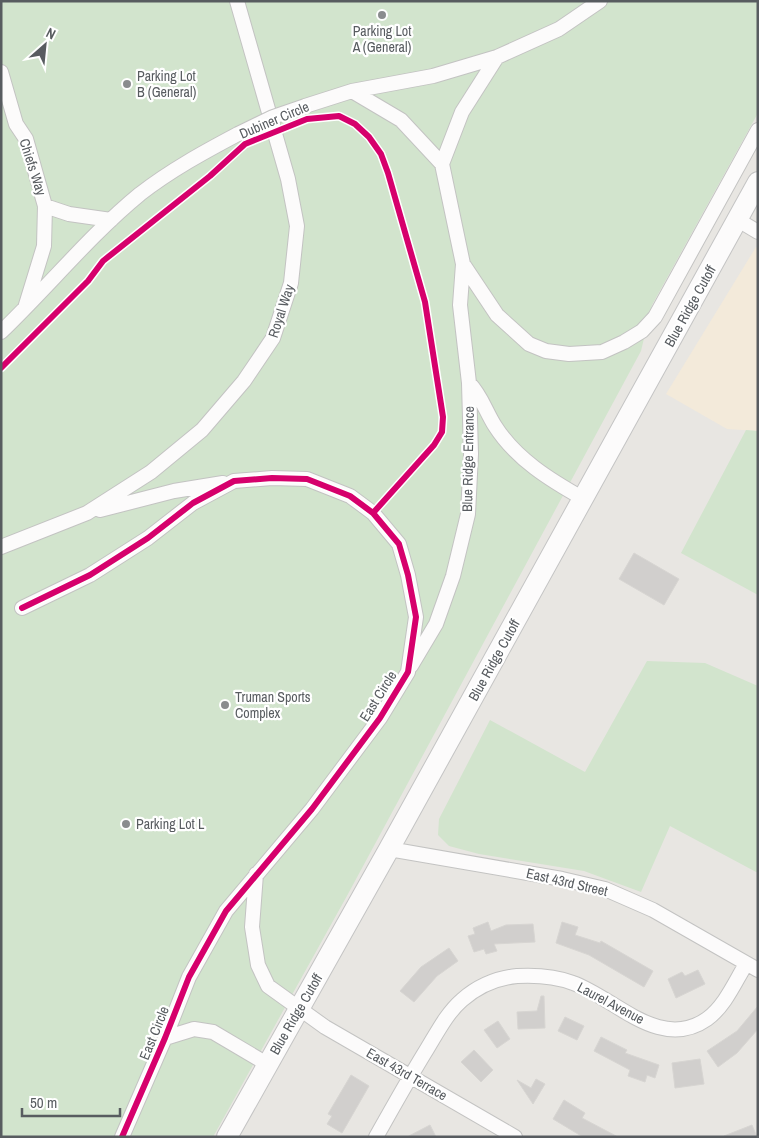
<svg xmlns="http://www.w3.org/2000/svg" width="759" height="1138" font-family="'Archivo Narrow',sans-serif">
<style>
.commercial{fill:#f3eada}
.green{fill:#d2e4cd}
.building{fill:#d1cfcd;stroke:#d7d5d2}
.lines{fill:none;stroke-linecap:round;stroke-linejoin:round}
.street-casing{stroke:#c3c3c2;stroke-width:16}
.secondary-casing{stroke:#c4c4c4;stroke-width:22}
.street{stroke:#fcfbfb;stroke-width:14}
.secondary{stroke:#fcfbfb;stroke-width:20}
.street-bridge-casing{stroke:#c3c3c2;stroke-width:16;stroke-linecap:butt}
.street-bridge{stroke:#fcfbfb;stroke-width:14}
.cycleway-casing{stroke:#fff;stroke-width:9}
.cycleway{stroke:#d6006c;stroke-width:6}
.poi-dot{fill:#8a8c8e;stroke:#fff;stroke-width:2}
.labels{text-anchor:middle;dominant-baseline:central;stroke-width:4.5;stroke-linejoin:round;paint-order:stroke}
.poi-label{font-size:14px;fill:#585c60;stroke:#fff;text-anchor:start}
.street-label{font-size:14px;fill:#585c60;stroke:#fff}
</style>
<rect width="100%" height="100%" fill="#e8e6e2"/>
<path class="commercial" d="M 756,247 L 758,248 L 758,431 L 727,429 L 666,394 Z"/>
<path class="green" d="M 1,1 L 758,1 L 758,113 L 652,305 L 641,351 L 348,894 L 213,1137 L 1,1137 Z
M 746,430 L 758,431 L 758,595 L 681,553 Z
M 647,661 L 705,663 L 758,686 L 758,873 L 670,826 L 641,892 L 584,871 L 479,854 L 449,846 L 438,835 L 439,819 L 490,720 L 585,772 Z"/>
<path class="building" d="M 634,553 L 679,579 L 664,605 L 619,579 Z
M 488,922 L 491,931 L 506,925 L 533,924 L 535,942 L 494,944 L 497,951 L 486,954 L 484,949 L 474,952 L 468,936 L 475,934 L 473,928 Z
M 562,922 L 578,927 L 575,935 L 600,943 L 601,941 L 653,971 L 644,987 L 589,955 L 556,943 Z
M 449,948 L 458,961 L 437,976 L 414,1002 L 400,991 L 421,967 Z
M 698,970 L 705,984 L 676,998 L 668,979 L 682,972 L 685,976 Z
M 541,996 L 544,996 L 545,1028 L 518,1029 L 517,1012 L 537,1011 Z
M 758,1006 L 758,1029 L 737,1053 L 718,1067 L 707,1051 L 737,1031 Z
M 565,1017 L 584,1026 L 577,1040 L 558,1031 Z
M 498,1021 L 510,1039 L 497,1048 L 484,1030 Z
M 601,1037 L 627,1050 L 625,1053 L 659,1065 L 655,1078 L 647,1075 L 645,1082 L 628,1076 L 630,1070 L 594,1051 Z
M 474,1050 L 493,1070 L 481,1082 L 461,1062 Z
M 700,1059 L 704,1084 L 675,1088 L 672,1063 Z
M 351,1075 L 369,1086 L 342,1133 L 327,1124 L 332,1116 L 328,1114 Z
M 536,1079 L 545,1084 L 533,1104 L 517,1080 L 531,1088 Z
M 564,1100 L 585,1113 L 582,1118 L 618,1137 L 583,1137 L 553,1119 Z
M 430,1125 L 436,1137 L 407,1137 Z
M 752,1125 L 757,1137 L 724,1137 L 724,1136 Z"/>
<g class="lines">
<defs>
<path id="street" d="M 497,57 L 462,112 L 442,164 L 463,264 L 497,315 L 529,344 L 546,351 L 569,354 L 602,352 L 624,342 L 642,331 L 655,317 L 758,130
M 1,72 L 16,124 L 26,139 L 45,206 L 69,214 L 111,220
M 352,91 L 401,120 L 442,164
M 305,106 L 352,91 L 433,76 L 497,57 L 559,29 L 600,1
M 738,220 L 758,232
M 25,308 L 44,246 L 45,206
M 1,332 C 48,287 90,235 140,194 C 171,170 204,152 238,134
M 469,383 C 481,395 486,412 495,426 C 516,459 550,480 584,499
M 100,510 L 174,491 L 223,483
M 1,547 L 87,513 L 151,472 L 202,430 L 244,381 L 273,338 L 291,283 L 297,226 L 288,179 L 237,1
M 22,608 L 90,575 L 148,538 L 193,503 L 234,481 L 272,478 L 307,479 L 350,496 L 373,513 L 399,544 L 408,575 L 416,617 L 408,672 L 380,718 L 312,809 L 226,911 L 189,977 L 165,1038 L 122,1137
M 411,666 L 436,624 L 453,576 L 468,514 L 471,454 L 469,383 L 460,305 L 463,264
M 389,849 L 562,879 L 605,889 L 653,910 L 758,970
M 256,874 L 252,927 L 258,965 L 268,986 L 325,1027 L 515,1137
M 165,1038 L 194,1029 L 213,1032 L 267,1064
M 376,1137 C 393,1107 409,1078 427,1049 C 438,1031 447,1013 462,1000 C 478,986 497,978 517,976 C 536,975 555,976 573,983 C 615,998 660,1052 707,1019 C 725,1006 735,982 746,964"/>
<path id="secondary" d="M 227,1137 L 389,849 L 758,182"/>
</defs>
<use href="#street" class="street-casing"/>
<use href="#secondary" class="secondary-casing"/>
<use href="#street" class="street"/>
<use href="#secondary" class="secondary"/>
<defs>
<path id="street-bridge" d="M 238,134 L 273,117 L 305,106"/>
</defs>
<use href="#street-bridge" class="street-bridge-casing"/>
<use href="#street-bridge" class="street-bridge"/>
<defs>
<path id="cycleway" d="M 1,368 L 88,281 L 103,261 L 210,176 L 245,144 L 307,119 L 339,116 L 355,124 L 369,137 L 381,154 L 388,173 L 425,302 L 443,417 L 442,432 L 434,445 L 373,513
M 22,608 L 90,575 L 148,538 L 193,503 L 234,481 L 272,478 L 307,479 L 350,496 L 373,513 L 399,544 L 408,575 L 416,617 L 408,672 L 380,718 L 312,809 L 226,911 L 189,977 L 165,1038 L 122,1137"/>
</defs>
<use href="#cycleway" class="cycleway-casing"/>
<use href="#cycleway" class="cycleway"/>
</g>
<g class="poi-dot">
<circle cx="382" cy="15" r="5"/>
<circle cx="127" cy="84" r="5"/>
<circle cx="225" cy="705" r="5"/>
<circle cx="126" cy="824" r="5"/>
</g>
<g class="labels">
<g class="poi-label">
<text x="382" y="31" text-anchor="middle">Parking Lot<tspan x="382" dy="16">A (General)</tspan></text>
<text x="137" y="76">Parking Lot<tspan x="137" dy="16">B (General)</tspan></text>
<text x="235" y="697">Truman Sports<tspan x="235" dy="16">Complex</tspan></text>
<text x="136" y="824">Parking Lot L</text>
</g>
<g class="street-label">
<text transform="translate(274 120) rotate(-23)">Dubiner Circle</text>
<text transform="translate(33 167) rotate(72)">Chiefs Way</text>
<text transform="translate(690 306) rotate(-61)">Blue Ridge Cutoff</text>
<text transform="translate(281 311) rotate(-72)">Royal Way</text>
<text transform="translate(468 459) rotate(-89)">Blue Ridge Entrance</text>
<text transform="translate(494 660) rotate(-61)">Blue Ridge Cutoff</text>
<text transform="translate(378 696) rotate(-58)">East Circle</text>
<text transform="translate(567 882) rotate(13)">East 43rd Street</text>
<text transform="translate(611 1003) rotate(28)">Laurel Avenue</text>
<text transform="translate(296 1014) rotate(-60)">Blue Ridge Cutoff</text>
<text transform="translate(154 1033) rotate(-68)">East Circle</text>
<text transform="translate(407 1074) rotate(30)">East 43rd Terrace</text>
</g>
</g>
<rect width="759" height="1138" fill="none" stroke="#585c60" stroke-width="5"/>
<g transform="translate(45 45) rotate(27)" stroke="#ffffff" stroke-width="4" paint-order="stroke">
<path d="M0-4L9 19L0 12L-9 19Z" fill="#585c60"/>
<text y="-8" font-size="14" font-weight="bold" text-anchor="middle" fill="#585c60">N</text>
</g>
<path d="M22 1108v8h98v-8" fill="none" stroke="#585c60" stroke-width="2.5"/>
<text x="30" y="1108" font-size="15" fill="#585c60" stroke="#ffffff" stroke-width="4" paint-order="stroke">50 m</text>
</svg>
